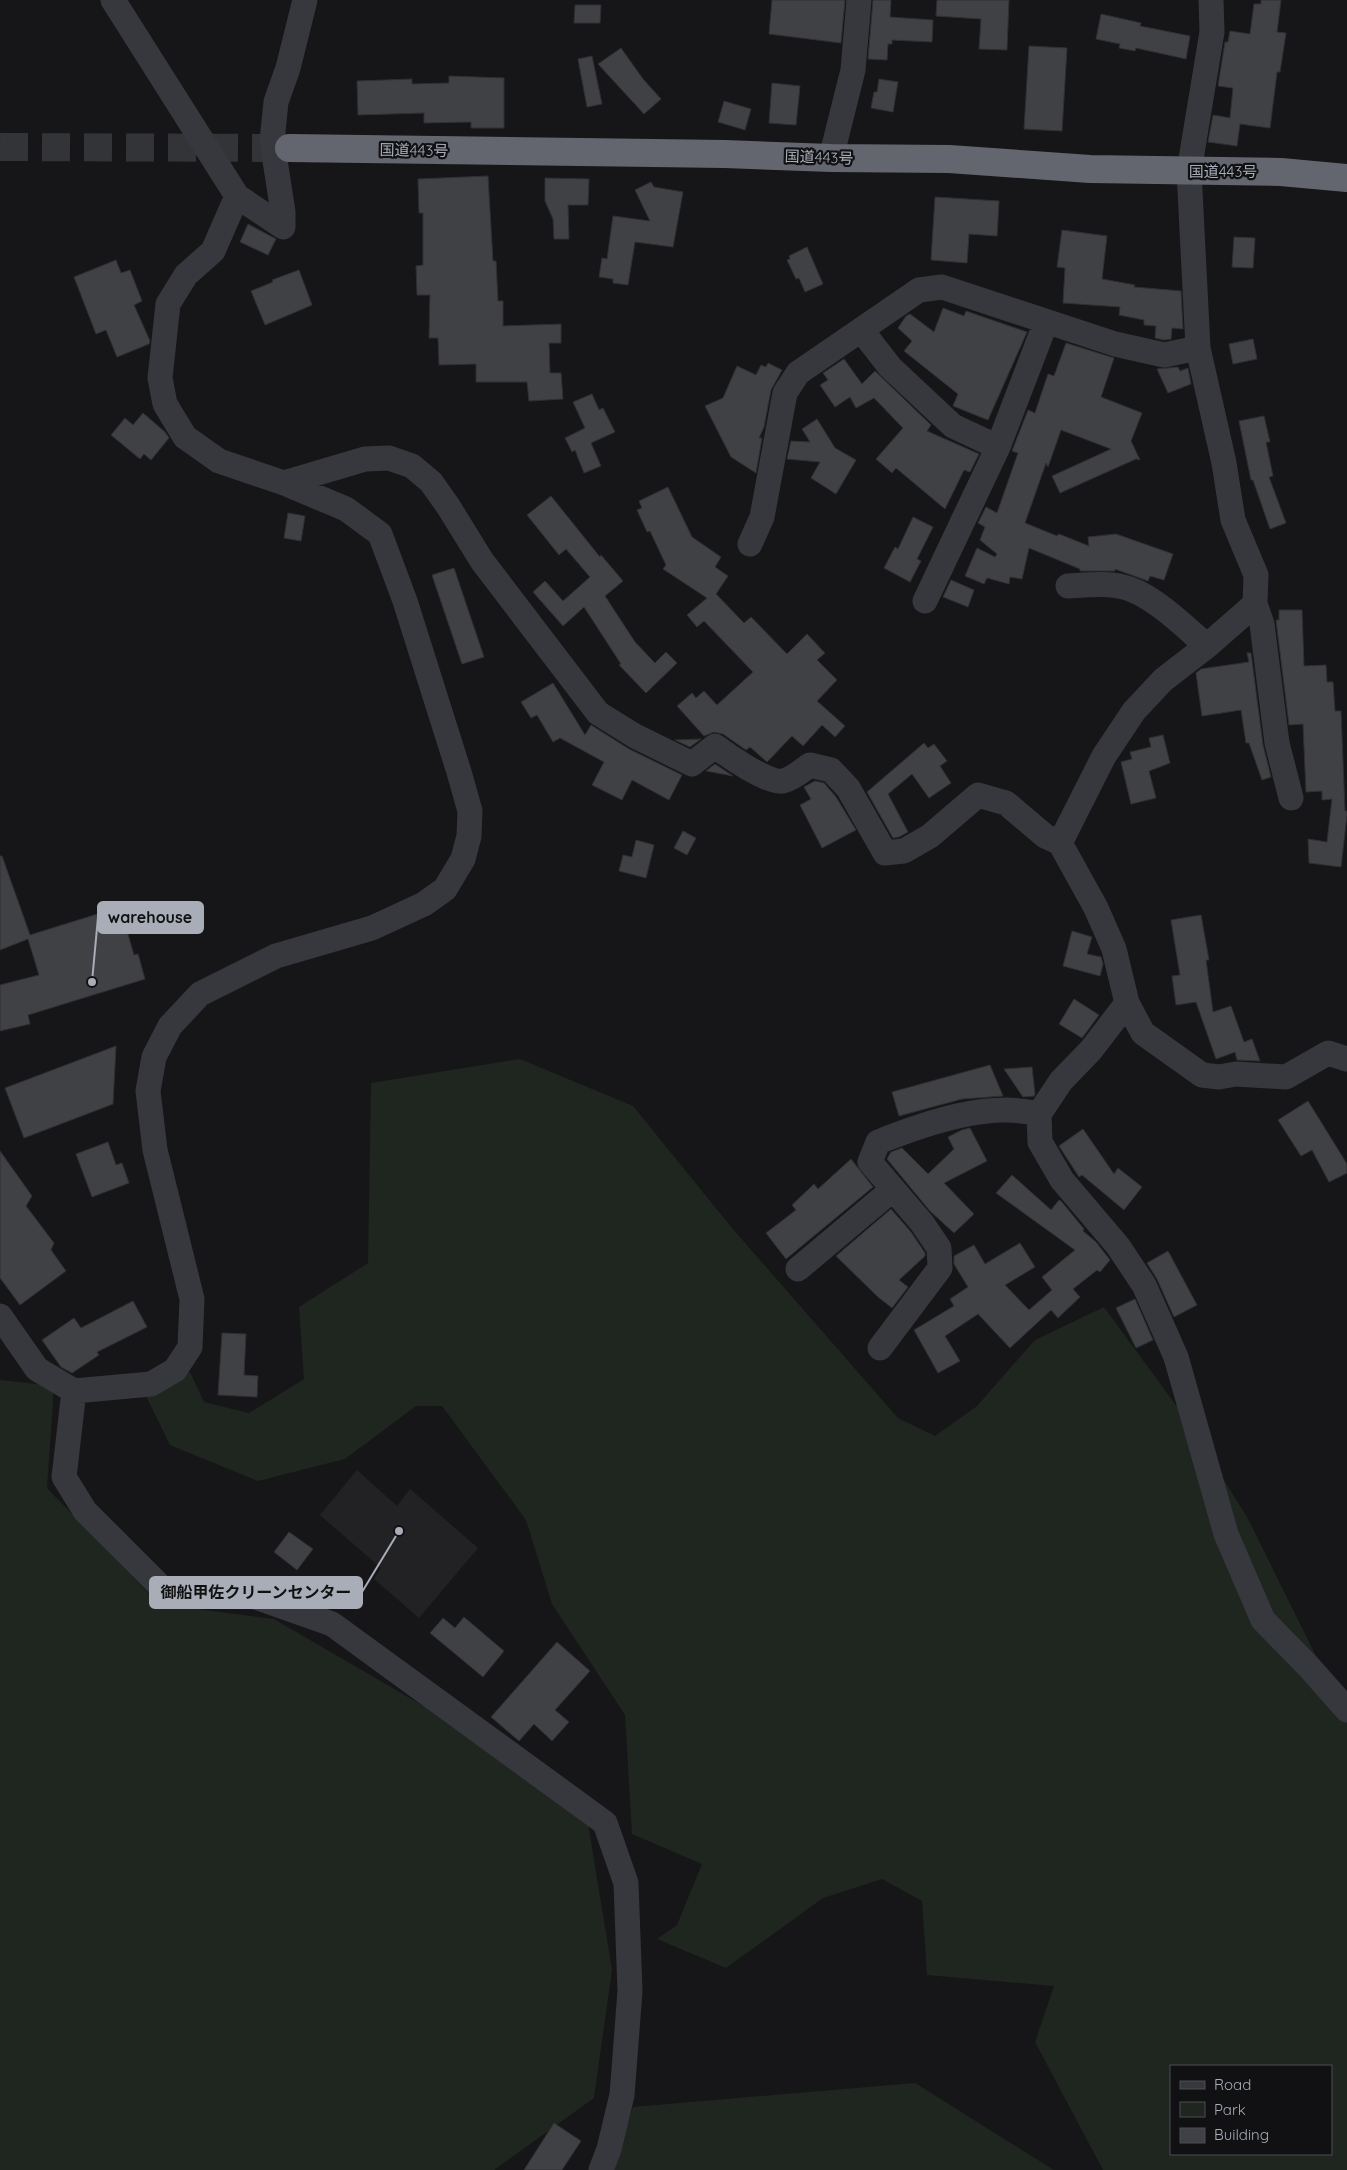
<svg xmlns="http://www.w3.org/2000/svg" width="1347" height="2170" font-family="Quicksand,'Noto Sans JP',sans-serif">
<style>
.built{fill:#222225}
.green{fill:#1e261f;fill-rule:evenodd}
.building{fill:#404145;stroke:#303034}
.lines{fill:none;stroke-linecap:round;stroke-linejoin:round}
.highway-tunnel{stroke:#333438;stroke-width:28;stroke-dasharray:28 14;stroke-linecap:butt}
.minor{stroke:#37383d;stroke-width:25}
.highway{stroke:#63666e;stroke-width:28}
.labels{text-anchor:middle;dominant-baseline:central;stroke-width:4.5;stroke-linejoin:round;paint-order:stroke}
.street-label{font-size:15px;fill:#a8adb8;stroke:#111113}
.leader{fill:none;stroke:#a8adb8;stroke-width:2}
.callout-dot{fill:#a8adb8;stroke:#111113;stroke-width:2}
.callout{fill:#a8adb8;stroke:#a8adb8;stroke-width:2}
.callout-label{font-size:16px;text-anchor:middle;font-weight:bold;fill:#111}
</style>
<rect width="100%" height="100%" fill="#161618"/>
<path class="built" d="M 357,1470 L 397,1506 L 410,1489 L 478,1548 L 419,1618 L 374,1579 L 381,1568 L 320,1515 Z"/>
<path class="green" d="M 520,1059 L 633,1106 L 732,1228 L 898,1418 L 935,1436 L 977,1406 L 1035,1340 L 1104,1307 L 1186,1419 L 1247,1517 L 1315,1654 L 1347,1708 L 1347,2170 L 1103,2170 L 1035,2042 L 1054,1986 L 927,1975 L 922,1901 L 882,1879 L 823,1898 L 726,1968 L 657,1939 L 677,1925 L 702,1864 L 632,1834 L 625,1715 L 552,1604 L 526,1520 L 442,1406 L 416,1406 L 345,1459 L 258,1481 L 170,1445 L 145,1394 L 190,1372 L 204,1402 L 249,1413 L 304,1379 L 299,1307 L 368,1263 L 371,1083 ZM 1171,2066 L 1331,2066 L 1331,2154 L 1171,2154 Z
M 0,1380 L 54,1386 L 47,1488 L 159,1604 L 274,1619 L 432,1711 L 588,1823 L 612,1970 L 594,2098 L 494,2170 L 0,2170 Z
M 915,2083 L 1054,2170 L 611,2170 L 633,2107 Z"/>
<path class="building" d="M 772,0 L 845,0 L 841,43 L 769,34 Z
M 873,0 L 891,0 L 890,17 L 933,20 L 932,42 L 892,40 L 892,44 L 888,44 L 887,60 L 868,59 Z
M 937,0 L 1009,0 L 1007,50 L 979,49 L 981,19 L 936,16 Z
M 1261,0 L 1281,0 L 1277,32 L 1286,33 L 1280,72 L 1277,72 L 1270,128 L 1240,124 L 1237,146 L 1208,142 L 1213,115 L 1230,118 L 1233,88 L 1218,86 L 1225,42 L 1228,42 L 1230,31 L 1250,34 L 1254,4 L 1261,4 Z
M 575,5 L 601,5 L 600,23 L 574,23 Z
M 1101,14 L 1141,23 L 1140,26 L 1190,36 L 1186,59 L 1136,48 L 1135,51 L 1119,48 L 1120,44 L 1096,39 Z
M 1029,46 L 1067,48 L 1062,131 L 1024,129 Z
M 621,48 L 643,79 L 661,99 L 644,114 L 598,64 Z
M 592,56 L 602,104 L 587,107 L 578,59 Z
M 449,76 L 504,78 L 504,128 L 471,128 L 471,122 L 424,123 L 424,113 L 358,115 L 357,81 L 412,79 L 412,84 L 449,83 Z
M 879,79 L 898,82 L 893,112 L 871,108 L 874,92 L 877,92 Z
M 772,83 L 800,86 L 796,125 L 769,123 Z
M 724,101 L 751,109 L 745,130 L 718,122 Z
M 488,176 L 493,261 L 496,261 L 498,301 L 503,301 L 503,326 L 561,324 L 561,343 L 549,343 L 550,373 L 561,373 L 563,399 L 529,401 L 527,382 L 476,382 L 476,364 L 439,365 L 438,338 L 429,338 L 430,295 L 417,295 L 416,266 L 423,265 L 423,213 L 419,213 L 418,179 Z
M 545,178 L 589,179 L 588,205 L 568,205 L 569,239 L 554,239 L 553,219 L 545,201 Z
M 651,182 L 654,187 L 683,192 L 673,247 L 635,242 L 628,285 L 613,283 L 613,279 L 599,277 L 602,258 L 607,259 L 613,216 L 650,221 L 635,190 Z
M 935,197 L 999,201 L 997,236 L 969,234 L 967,263 L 931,260 Z
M 248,224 L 276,239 L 268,255 L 240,242 Z
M 1062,230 L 1107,236 L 1102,279 L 1135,285 L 1134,287 L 1181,291 L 1183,329 L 1172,328 L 1171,339 L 1164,340 L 1155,338 L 1156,326 L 1144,325 L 1144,320 L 1119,315 L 1120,307 L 1063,303 L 1065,268 L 1057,267 Z
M 1234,237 L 1255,238 L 1253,268 L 1232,267 Z
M 807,247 L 823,284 L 805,292 L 799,278 L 796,279 L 787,260 L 790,259 L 789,256 Z
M 116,260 L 121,273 L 130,270 L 142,301 L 134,305 L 150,341 L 149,344 L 117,357 L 106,330 L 96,334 L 74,277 Z
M 299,270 L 312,305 L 265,325 L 251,291 L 273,282 L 272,280 Z
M 943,308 L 964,316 L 966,311 L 1027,332 L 988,420 L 953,406 L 958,394 L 904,351 L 912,341 L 898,328 L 906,316 L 910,314 L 934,332 Z
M 1253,339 L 1257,359 L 1233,364 L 1229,344 Z
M 1066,343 L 1114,358 L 1101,397 L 1142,413 L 1131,441 L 1140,460 L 1136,459 L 1060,493 L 1052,476 L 1111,449 L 1061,430 L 1048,467 L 1046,463 L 1025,523 L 1057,536 L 1059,534 L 1089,546 L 1088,537 L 1116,534 L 1173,554 L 1164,580 L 1150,576 L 1148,581 L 1115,569 L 1115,571 L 1080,571 L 1080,569 L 1029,548 L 1022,579 L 1010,577 L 1009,584 L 987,578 L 984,584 L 965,576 L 977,548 L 995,557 L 997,554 L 980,540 L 985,527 L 978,523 L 986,507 L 997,513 L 1018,453 L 1012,451 L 1028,410 L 1035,413 L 1048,374 L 1054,376 Z
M 844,359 L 862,384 L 875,371 L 931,425 L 927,431 L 979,454 L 970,472 L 964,470 L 945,509 L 896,468 L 892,473 L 876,459 L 903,428 L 874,398 L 856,408 L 850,397 L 835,407 L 820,385 L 828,380 L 823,373 Z
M 768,363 L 782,370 L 771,390 L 764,427 L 759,438 L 762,438 L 756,473 L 731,457 L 705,406 L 723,398 L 737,366 L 756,375 L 761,365 L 766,367 Z
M 1178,367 L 1180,371 L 1188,368 L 1191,384 L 1168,393 L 1157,369 Z
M 592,394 L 599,410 L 603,408 L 615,432 L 591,443 L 601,466 L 584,473 L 575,450 L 572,452 L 565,438 L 585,428 L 573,402 Z
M 143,413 L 165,432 L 169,438 L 151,460 L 144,454 L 140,459 L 111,435 L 125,418 L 133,425 Z
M 1264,416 L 1270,442 L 1266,442 L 1273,476 L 1269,477 L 1286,523 L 1270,529 L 1253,480 L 1251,480 L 1239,421 Z
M 817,419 L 835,448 L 856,460 L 836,494 L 811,478 L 820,462 L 787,459 L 791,441 L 810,442 L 802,429 Z
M 668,487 L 692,537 L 721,557 L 715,567 L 728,576 L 716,594 L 744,623 L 751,617 L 787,654 L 807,634 L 825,653 L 817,660 L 837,680 L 817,701 L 845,726 L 835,737 L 822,725 L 803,746 L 792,736 L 767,762 L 750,747 L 746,750 L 723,734 L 714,732 L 704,736 L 677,706 L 692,693 L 696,698 L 704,691 L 717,705 L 753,672 L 704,621 L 697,627 L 687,615 L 707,598 L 663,569 L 666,565 L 650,531 L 647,532 L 637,510 L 642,508 L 639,501 Z
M 551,496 L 600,557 L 601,555 L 623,581 L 605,596 L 635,642 L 655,663 L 666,652 L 677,663 L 646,693 L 619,665 L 621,664 L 584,607 L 563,626 L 533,592 L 545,581 L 563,601 L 590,577 L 566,549 L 559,555 L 527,515 Z
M 288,513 L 305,516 L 301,541 L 284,538 Z
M 913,517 L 933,527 L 917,559 L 921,561 L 910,582 L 884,568 L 895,547 L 898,549 Z
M 454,568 L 484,657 L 462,664 L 432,575 Z
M 951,580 L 974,590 L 968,607 L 943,597 Z
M 1279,610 L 1302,610 L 1304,666 L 1326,665 L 1327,682 L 1333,682 L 1335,711 L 1341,711 L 1345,811 L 1347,811 L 1347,815 L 1341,867 L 1309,863 L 1308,839 L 1327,842 L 1332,799 L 1322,800 L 1322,791 L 1306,792 L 1303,724 L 1289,725 L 1276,620 L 1279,620 Z
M 1247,653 L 1251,653 L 1263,745 L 1271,777 L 1262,780 L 1249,743 L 1246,743 L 1241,710 L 1202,716 L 1196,673 L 1201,669 L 1249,662 Z
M 553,683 L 585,735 L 591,725 L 629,749 L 682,775 L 669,800 L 632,780 L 622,800 L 592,785 L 604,762 L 560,738 L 553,742 L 537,715 L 531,718 L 521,702 Z
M 1163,735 L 1170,763 L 1149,771 L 1156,798 L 1131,804 L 1121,762 L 1132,759 L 1130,752 L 1151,747 L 1149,738 Z
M 701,739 L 690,747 L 675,740 Z
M 924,743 L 928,748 L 934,744 L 947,761 L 940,766 L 951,783 L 929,798 L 912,774 L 888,794 L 908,832 L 899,837 L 893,838 L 867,792 Z
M 715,764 L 733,776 L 706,771 Z
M 815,781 L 824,783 L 836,797 L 856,830 L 822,848 L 800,805 L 811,799 L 804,787 Z
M 683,831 L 696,838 L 687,855 L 674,848 Z
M 636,840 L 654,845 L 646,878 L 619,871 L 623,855 L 632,857 Z
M 0,856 L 2,856 L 30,935 L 120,907 L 134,955 L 138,954 L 145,979 L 28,1015 L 30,1024 L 0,1031 L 0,985 L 39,975 L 28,939 L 0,950 Z
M 1201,915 L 1209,960 L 1206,960 L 1213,1012 L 1231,1006 L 1244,1042 L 1252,1039 L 1260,1061 L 1237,1060 L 1235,1052 L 1216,1059 L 1196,1002 L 1176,1005 L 1172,976 L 1180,975 L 1171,920 Z
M 1072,931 L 1092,937 L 1087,954 L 1101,957 L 1103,964 L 1100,976 L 1063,966 Z
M 1074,999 L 1099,1015 L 1082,1038 L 1059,1024 Z
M 116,1046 L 113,1104 L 24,1138 L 5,1088 Z
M 990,1065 L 1003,1096 L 962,1099 L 899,1116 L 892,1092 Z
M 1032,1067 L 1035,1094 L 1034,1096 L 1023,1097 L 1004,1069 Z
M 1308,1101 L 1347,1164 L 1347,1173 L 1329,1182 L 1312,1150 L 1301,1156 L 1278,1120 Z
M 970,1128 L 987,1161 L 944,1183 L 974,1214 L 954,1233 L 930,1211 L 887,1159 L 891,1152 L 902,1148 L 928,1174 L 954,1149 L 948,1137 L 962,1130 Z
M 1083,1129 L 1114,1174 L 1118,1168 L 1142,1187 L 1124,1210 L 1082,1175 L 1079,1177 L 1059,1146 Z
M 108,1142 L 116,1165 L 122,1163 L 129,1183 L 92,1197 L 76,1154 Z
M 0,1151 L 32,1196 L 26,1206 L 54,1243 L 51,1250 L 66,1271 L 20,1305 L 0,1278 Z
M 851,1159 L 873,1187 L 786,1259 L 766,1233 L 796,1210 L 792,1205 L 814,1184 L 818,1189 Z
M 1012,1175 L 1051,1210 L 1059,1200 L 1061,1201 L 1084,1229 L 1083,1231 L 1096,1242 L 1110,1260 L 1100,1272 L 1097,1270 L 1073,1289 L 1080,1297 L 1058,1318 L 1051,1310 L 1010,1348 L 978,1314 L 945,1336 L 960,1361 L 938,1373 L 914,1330 L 954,1306 L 950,1299 L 968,1287 L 954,1264 L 954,1256 L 974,1245 L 985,1264 L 1020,1243 L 1035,1267 L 1005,1285 L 1029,1310 L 1052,1290 L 1042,1277 L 1075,1250 L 996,1193 Z
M 891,1209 L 911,1232 L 925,1253 L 925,1256 L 899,1280 L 908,1287 L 892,1308 L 878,1297 L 836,1256 Z
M 1168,1251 L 1197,1305 L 1174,1317 L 1157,1279 L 1147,1263 Z
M 1135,1299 L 1153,1340 L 1136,1348 L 1116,1308 Z
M 133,1301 L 147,1327 L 97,1352 L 99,1355 L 72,1373 L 61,1367 L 42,1340 L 74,1318 L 81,1328 Z
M 222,1333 L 246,1334 L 244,1375 L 258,1376 L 257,1397 L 218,1395 Z
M 289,1532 L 313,1549 L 297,1570 L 274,1552 Z
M 464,1617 L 504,1651 L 483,1677 L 430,1633 L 443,1618 L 455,1628 Z
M 557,1642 L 590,1671 L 555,1710 L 569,1722 L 552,1741 L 534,1724 L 519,1741 L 491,1717 Z
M 554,2123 L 581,2141 L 562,2170 L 524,2170 Z"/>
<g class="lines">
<path class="highway-tunnel" d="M 0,147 L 289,148"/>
<path class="minor" d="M 113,0 L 237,196 L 283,227 L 283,212 L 272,141 L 276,102 L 288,68 L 305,0
M 831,158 L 853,70 L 859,0
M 237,196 L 213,251 L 186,275 L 168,304 L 160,378 L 165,404 L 185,437 L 219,461 L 284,483 L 346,509 L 380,534 L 405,601 L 459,772 L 470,811 L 469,836 L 463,859 L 445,889 L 424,904 L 372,928 L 276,956 L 200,994 L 170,1026 L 154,1057 L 148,1091 L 155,1150 L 192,1299 L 190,1347 L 175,1370 L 151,1384 L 74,1391 L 64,1477 L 85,1511 L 163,1589 L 250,1595 L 332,1624 L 605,1823 L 626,1883 L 630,1991 L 622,2095 L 609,2149 L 601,2170
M 862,331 L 890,367 L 953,426 L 998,447
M 284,483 L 365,459 L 389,458 L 412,466 L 431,482 L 448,506 L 482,561 L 598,713 L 635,736 L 692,764 L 715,746 C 727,755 768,784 783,781 C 792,779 803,770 810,765 L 831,770 L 848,788 L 885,853 L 904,851 L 930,836 L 978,795 L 1006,803 L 1045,836 L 1060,843 L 1096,908 L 1114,949 L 1127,1003 L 1143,1033 L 1202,1075 L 1219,1077 L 1236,1074 L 1286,1077 L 1328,1053 L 1347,1059
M 750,544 L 762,517 L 785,393 L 798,373 L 919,290 L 942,287 L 1115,344 L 1164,355 L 1198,348
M 1068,586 C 1088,585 1111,582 1130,589 C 1157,599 1185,627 1207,646
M 925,601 L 998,447 L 1046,322
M 1255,604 L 1262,624 L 1277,743 L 1291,798
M 1060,843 L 1104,756 L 1134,711 L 1163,680 L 1207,646 L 1255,604 L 1256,575 L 1233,520 L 1224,463 L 1198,348 L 1189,171 L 1212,32 L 1211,0
M 1127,1003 L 1091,1050 L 1061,1081 L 1039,1114 L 1040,1142 L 1062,1180 L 1118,1246 L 1144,1285 L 1176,1357 L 1226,1534 L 1263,1620 L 1309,1667 L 1347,1710
M 798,1269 L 892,1190
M 0,1316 L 37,1369 L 74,1391
M 880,1348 L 940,1268 L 939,1248 L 922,1223 L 870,1162 L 878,1142 C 926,1123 988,1101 1039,1114"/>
<path class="highway" d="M 289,148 L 725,154 L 831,158 L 949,159 L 1090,169 L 1281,172 L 1347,178"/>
</g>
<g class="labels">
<g class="street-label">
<text transform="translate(414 150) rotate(1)">国道443号</text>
<text transform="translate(819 157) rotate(2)">国道443号</text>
<text x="1223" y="171">国道443号</text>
</g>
</g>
<path class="leader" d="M92 982L98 917M399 1531L362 1592"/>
<g class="callout-dot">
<circle cx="92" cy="982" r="5"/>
<circle cx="399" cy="1531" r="5"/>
</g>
<g class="callout">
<rect x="98" y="902" width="105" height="31" rx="5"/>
<rect x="150" y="1577" width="212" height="31" rx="5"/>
</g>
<g class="callout-label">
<text x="150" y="923">warehouse</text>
<text x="256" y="1598">御船甲佐クリーンセンター</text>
</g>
<rect x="1170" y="2065" width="162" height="90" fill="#111113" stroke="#4d4f55"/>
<rect x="1180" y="2081" width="25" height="8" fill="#37383d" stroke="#4d4f55"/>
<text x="1214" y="2090" font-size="15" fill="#a8adb8">Road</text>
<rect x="1180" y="2102" width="25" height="15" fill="#1e261f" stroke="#4d4f55"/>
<text x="1214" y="2115" font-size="15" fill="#a8adb8">Park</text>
<rect x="1180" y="2128" width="25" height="15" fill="#404145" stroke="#4d4f55"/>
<text x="1214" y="2140" font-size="15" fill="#a8adb8">Building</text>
</svg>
